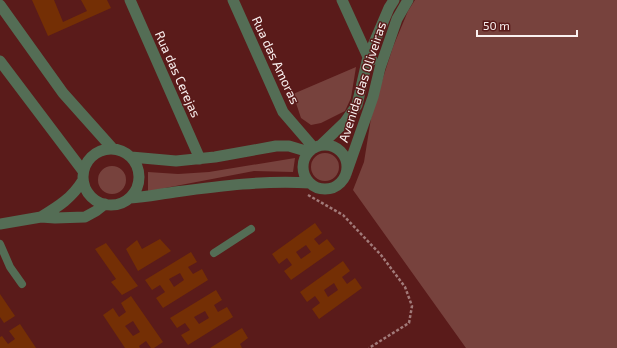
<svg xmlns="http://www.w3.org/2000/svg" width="617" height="348" font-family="'Exo 2',sans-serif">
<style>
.green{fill:#77423d}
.building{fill:#742f05;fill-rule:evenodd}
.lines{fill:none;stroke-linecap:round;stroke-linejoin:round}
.path{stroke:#a17a79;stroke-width:2.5;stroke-dasharray:3 2;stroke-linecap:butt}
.service{stroke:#546d55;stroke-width:8}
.minor{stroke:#546d55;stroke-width:11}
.labels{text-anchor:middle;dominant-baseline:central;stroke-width:3;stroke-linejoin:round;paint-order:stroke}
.street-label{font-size:13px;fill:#faf1f0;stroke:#5a1b1a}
</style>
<rect width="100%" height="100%" fill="#5a1b1a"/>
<path class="green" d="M 415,0 L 617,0 L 617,348 L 466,348 L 353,190 L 364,162 L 372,112 L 393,47 L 408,11 Z
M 356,67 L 351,98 L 345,111 L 321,123 L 311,125 L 301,118 L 293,94 Z
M311 167a14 14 0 1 1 28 0a14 14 0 1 1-28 0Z
M 295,158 L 293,172 L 254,171 L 165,188 L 148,193 L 148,172 L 178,174 L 209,172 Z
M98 180a14 14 0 1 1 28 0a14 14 0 1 1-28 0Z"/>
<path class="building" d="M 32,0 L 54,0 L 63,22 L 87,11 L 81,0 L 107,0 L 111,8 L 48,36 Z
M 315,223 L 322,233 L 314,239 L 319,245 L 327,239 L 335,249 L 291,280 L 284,271 L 292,265 L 287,258 L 279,264 L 272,254 ZM 306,245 L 311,252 L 301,259 L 296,252 Z
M 160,239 L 171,251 L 138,271 L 126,249 L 137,240 L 142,249 Z
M 106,243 L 138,286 L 122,295 L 111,282 L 116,279 L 95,249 Z
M 191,252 L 197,262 L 188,267 L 193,274 L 202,269 L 208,280 L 163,308 L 156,298 L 165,292 L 160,285 L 152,290 L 145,280 ZM 180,273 L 184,280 L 174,287 L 169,279 Z
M 343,261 L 350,271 L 342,277 L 347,284 L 355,278 L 362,288 L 319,319 L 312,309 L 320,303 L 315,296 L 307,302 L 300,292 ZM 334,283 L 338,290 L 328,297 L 324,290 Z
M 216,290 L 222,300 L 214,305 L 218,312 L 227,307 L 233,317 L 188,345 L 181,335 L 190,330 L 185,323 L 177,328 L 170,318 ZM 205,311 L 209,318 L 199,324 L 194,317 Z
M 0,294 L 15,316 L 4,323 L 0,317 Z
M 131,296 L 163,342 L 154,348 L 151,348 L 146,341 L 139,346 L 140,348 L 125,348 L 103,315 L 113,308 L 119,317 L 126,312 L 121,303 ZM 133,321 L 140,332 L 133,336 L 125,326 Z
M 20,324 L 36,348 L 0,348 L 0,337 L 2,336 L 8,344 L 15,339 L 9,331 Z
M 242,328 L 248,338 L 240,344 L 242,348 L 210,348 Z"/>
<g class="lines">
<path class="path" d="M 308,195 L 343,215 L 381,255 L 405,287 L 412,306 L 409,323 L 369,348"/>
<path class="service" d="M 0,244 L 10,267 L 22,284
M 214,253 L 251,229"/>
<path class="minor" d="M 130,0 L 200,159
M 233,0 L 283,112 L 314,148
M 342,0 L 368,57 L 372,60
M 0,5 L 63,93 L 113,149
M 0,61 L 83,171
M303 167a22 22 0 1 1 44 0a22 22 0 1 1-44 0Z
M 321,145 L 345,122 L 357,105 L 368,57 L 389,8 L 394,0
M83 177a28 28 0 1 1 56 0a28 28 0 1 1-56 0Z
M 131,157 L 176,161 L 215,157 L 276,146 L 289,146 L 309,152
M 346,174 L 373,97 L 380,68 L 397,19 L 408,0
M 130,198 C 145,197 160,194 175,192 C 220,186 265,180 310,183
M 41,217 C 59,206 72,198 83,180
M 0,224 L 41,217 L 55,218 L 85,217 L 96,211 L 105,204"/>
</g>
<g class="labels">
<g class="street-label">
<text transform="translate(276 60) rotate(65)">Rua das Amoras</text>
<text transform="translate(178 74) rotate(66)">Rua das Cerejas</text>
<text transform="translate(362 82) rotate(-72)">Avenida das Oliveiras</text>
</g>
</g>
<path d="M477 30v6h100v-6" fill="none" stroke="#faf1f0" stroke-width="2"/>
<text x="483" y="30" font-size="12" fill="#faf1f0" stroke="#5a1b1a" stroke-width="3" paint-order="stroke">50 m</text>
</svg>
